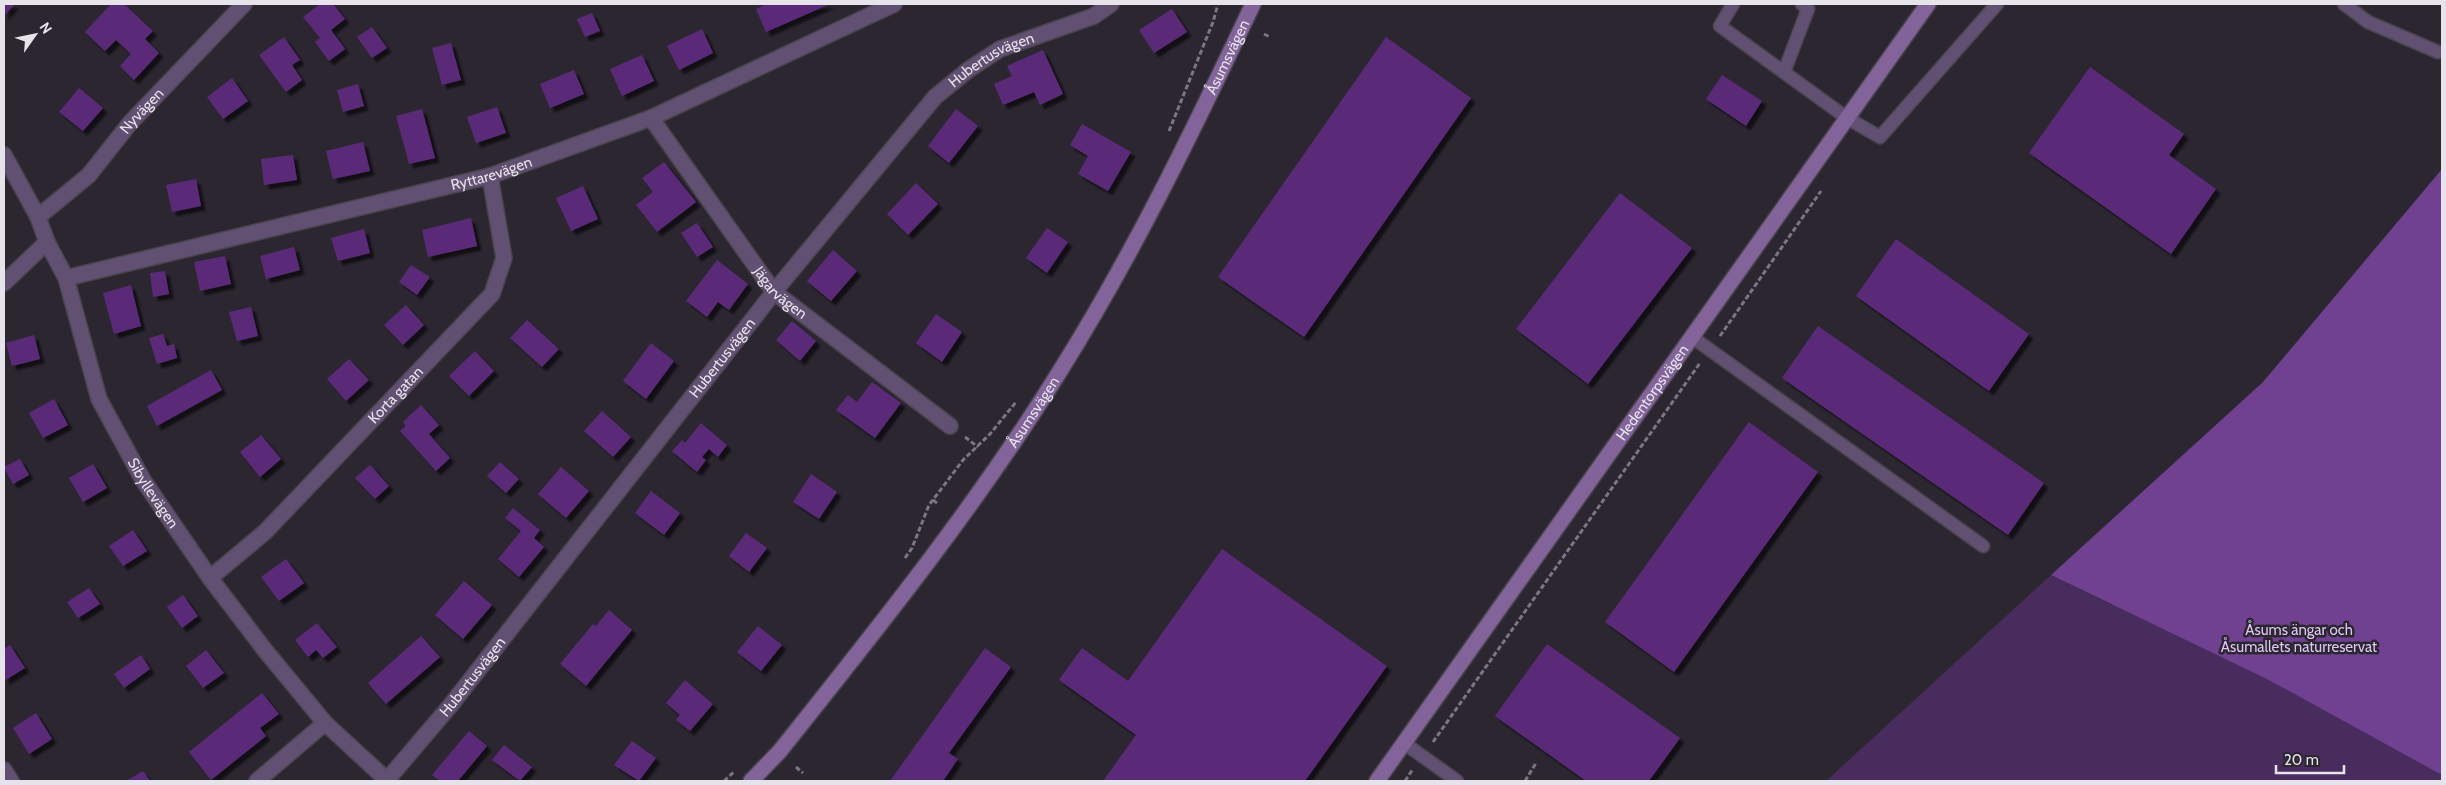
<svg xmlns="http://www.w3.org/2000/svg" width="2446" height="785" font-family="Cabin,sans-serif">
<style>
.green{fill:#492c5e}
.forest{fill:#6f4190}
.building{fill:#5a2c79;filter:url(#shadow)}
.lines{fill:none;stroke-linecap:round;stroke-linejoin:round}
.lane-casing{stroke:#4a444f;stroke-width:15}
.street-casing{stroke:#4a444f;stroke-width:18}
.secondary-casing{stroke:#4a444f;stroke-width:18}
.path{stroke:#7b7680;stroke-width:3;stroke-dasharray:5 2.5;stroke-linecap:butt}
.lane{stroke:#625072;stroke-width:12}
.street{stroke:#625072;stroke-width:15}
.secondary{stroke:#82649a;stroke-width:15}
.labels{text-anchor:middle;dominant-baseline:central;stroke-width:5;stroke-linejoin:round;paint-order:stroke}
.street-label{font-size:15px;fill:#e7e3ea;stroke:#2c2631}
.park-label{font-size:15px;fill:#dcc5f1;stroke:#2c2631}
</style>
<defs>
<filter id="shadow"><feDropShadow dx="4.5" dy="4.5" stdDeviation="1" flood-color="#0009"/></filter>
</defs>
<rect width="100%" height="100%" fill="#2c2631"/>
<path class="green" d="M 2442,494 L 2442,781 L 1826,781 L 2051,575 L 2112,605 Z"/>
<path class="forest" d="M 2442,169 L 2442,775 L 2269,680 L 2051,575 L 2263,382 Z"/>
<path class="building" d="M 4,4 L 15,4 L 4,16 Z
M 111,4 L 124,4 L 153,31 L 145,39 L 159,53 L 134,80 L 120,66 L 131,54 L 116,40 L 105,51 L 85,32 Z
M 320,4 L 333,4 L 345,19 L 331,30 L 345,49 L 329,61 L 315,42 L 320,38 L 303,17 Z
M 767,4 L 830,4 L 766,32 L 756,9 Z
M 1172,9 L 1187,32 L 1154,53 L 1139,30 Z
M 592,13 L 600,31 L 585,37 L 577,19 Z
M 372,27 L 387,48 L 372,58 L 357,37 Z
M 702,29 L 713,53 L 679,70 L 667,46 Z
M 284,37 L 300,60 L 292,65 L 302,80 L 286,92 L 259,55 Z
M 1386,37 L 1471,98 L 1304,337 L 1218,277 Z
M 451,43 L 461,80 L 442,85 L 432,48 Z
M 1043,50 L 1063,94 L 1040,105 L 1034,92 L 1003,105 L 994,84 L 1012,76 L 1007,66 Z
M 642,55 L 654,81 L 622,96 L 610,69 Z
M 2090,67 L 2184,134 L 2169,155 L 2216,189 L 2171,254 L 2029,153 Z
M 574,70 L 584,94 L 550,108 L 540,84 Z
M 1722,75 L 1762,101 L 1746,126 L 1706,99 Z
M 232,78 L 248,101 L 223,119 L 207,97 Z
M 358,84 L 364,106 L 343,112 L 337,90 Z
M 79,88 L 103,108 L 83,131 L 59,112 Z
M 497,107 L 506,133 L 476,143 L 467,117 Z
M 422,109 L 435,158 L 409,164 L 396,116 Z
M 956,109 L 978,126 L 949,163 L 928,146 Z
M 1082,124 L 1131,152 L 1108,191 L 1078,174 L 1088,156 L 1070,145 Z
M 363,142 L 370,171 L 333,179 L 326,151 Z
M 293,155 L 297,180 L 264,185 L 261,159 Z
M 664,162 L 696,202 L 657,232 L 636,205 L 653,192 L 642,178 Z
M 196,179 L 201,206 L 172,212 L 166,185 Z
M 916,183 L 938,204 L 908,235 L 887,214 Z
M 583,186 L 598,219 L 571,231 L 556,198 Z
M 1620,193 L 1692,248 L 1588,384 L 1516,329 Z
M 471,218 L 477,246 L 428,257 L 422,230 Z
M 697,223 L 713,247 L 697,257 L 681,233 Z
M 1047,228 L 1068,242 L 1047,273 L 1026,258 Z
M 364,229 L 370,253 L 338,261 L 331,238 Z
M 1896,239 L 2029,334 L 1989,391 L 1856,296 Z
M 294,247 L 300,270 L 266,279 L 260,256 Z
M 833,250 L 857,271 L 831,301 L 807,281 Z
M 225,256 L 231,284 L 200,291 L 194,262 Z
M 717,260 L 748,284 L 729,310 L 718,302 L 707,317 L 686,301 Z
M 411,265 L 430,277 L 417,295 L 399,282 Z
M 165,271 L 169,294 L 153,297 L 150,273 Z
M 131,285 L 141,326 L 114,334 L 103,293 Z
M 406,305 L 424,325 L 403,345 L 384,325 Z
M 251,307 L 258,336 L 237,341 L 229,312 Z
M 936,314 L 962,332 L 942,362 L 916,343 Z
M 527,320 L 559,349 L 542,367 L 510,338 Z
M 792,321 L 816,341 L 800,361 L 776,340 Z
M 1818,326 L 2044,483 L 2008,535 L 1782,378 Z
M 163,334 L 167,346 L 174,344 L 177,358 L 157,364 L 149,338 Z
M 34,335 L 40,359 L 12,366 L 6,343 Z
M 651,343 L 674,361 L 646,399 L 623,381 Z
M 475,351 L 494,371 L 469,396 L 449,376 Z
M 349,359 L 369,380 L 346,401 L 327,379 Z
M 211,370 L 222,390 L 157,426 L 147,406 Z
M 872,382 L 901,403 L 875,438 L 836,410 L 848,395 L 857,402 Z
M 54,399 L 68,425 L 43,438 L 29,413 Z
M 421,405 L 439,425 L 429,434 L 450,458 L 436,471 L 400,431 L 406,426 L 403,422 Z
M 602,411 L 631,437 L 613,457 L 584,431 Z
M 1749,422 L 1818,472 L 1674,672 L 1605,622 Z
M 701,423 L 727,445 L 718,457 L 709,449 L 702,457 L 706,460 L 697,472 L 672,451 L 682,440 L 685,443 Z
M 261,435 L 281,459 L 260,477 L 240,452 Z
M 20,459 L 29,475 L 13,484 L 4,467 Z
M 500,462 L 519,479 L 506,493 L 487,476 Z
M 93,464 L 107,488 L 83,502 L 69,478 Z
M 370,465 L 389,486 L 375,499 L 355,478 Z
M 561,467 L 589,491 L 566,518 L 538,494 Z
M 811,474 L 837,492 L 819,519 L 793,502 Z
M 651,491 L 680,513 L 664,535 L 635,513 Z
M 513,508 L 540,530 L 534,538 L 544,547 L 519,577 L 498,559 L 521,531 L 505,518 Z
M 133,530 L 147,551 L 123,566 L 109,546 Z
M 746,533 L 767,548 L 749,572 L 729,556 Z
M 1222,549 L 1387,666 L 1305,781 L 1103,781 L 1136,735 L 1059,680 L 1082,648 L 1128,681 Z
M 286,559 L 304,583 L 279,601 L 261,577 Z
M 464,581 L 492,605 L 463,639 L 435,615 Z
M 89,588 L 100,604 L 78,618 L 67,602 Z
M 183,595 L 198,616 L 182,628 L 167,607 Z
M 609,610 L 632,630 L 586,686 L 560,664 L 593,624 L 596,626 Z
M 317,623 L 337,647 L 323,658 L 316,650 L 308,657 L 295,640 Z
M 758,626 L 782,645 L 761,671 L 737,652 Z
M 421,636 L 440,657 L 386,704 L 368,683 Z
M 1547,644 L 1680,738 L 1649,781 L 1586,781 L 1495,716 Z
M 10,645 L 25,668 L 4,681 L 4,649 Z
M 985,648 L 1011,667 L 949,753 L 958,759 L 943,781 L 890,781 Z
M 206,650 L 224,673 L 203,688 L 186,666 Z
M 141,655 L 150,669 L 124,688 L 114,674 Z
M 685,680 L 713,704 L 690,731 L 676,720 L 680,715 L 666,703 Z
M 262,693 L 279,714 L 260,728 L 266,736 L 211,780 L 189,752 Z
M 36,713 L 52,739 L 29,754 L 13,728 Z
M 469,731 L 487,746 L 458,781 L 440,781 L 432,775 Z
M 632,741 L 656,758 L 639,781 L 614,765 Z
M 504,745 L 532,767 L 520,781 L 492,760 Z
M 143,771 L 150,781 L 126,781 Z"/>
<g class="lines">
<defs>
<path id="lane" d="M 1733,4 L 1720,26 L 1847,118 L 1880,137 L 1997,4
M 2344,4 L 2368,22 L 2438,52
M 1784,72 L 1808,9 L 1802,4
M 1692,337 L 1983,546
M 1404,743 L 1457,781"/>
<g id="street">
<path id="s1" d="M 651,118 L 774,292 L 950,426"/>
<path id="s2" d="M 4,155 L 38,217 L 47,242 L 66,278 L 99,399 L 143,480 L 210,578 L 264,649 L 325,723 L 388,781"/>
<path id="s3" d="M 38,217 L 89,175 L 130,123 L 244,4"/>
<path id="s4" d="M 66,278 L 490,176 L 651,118 L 894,4"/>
<path d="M 4,283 L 47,242"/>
<path id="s5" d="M 210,578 L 265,532 L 492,294 L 504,258 L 490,176"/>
<path d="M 4,770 L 11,781"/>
<path id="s6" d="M 387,780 L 450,706 L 774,292 L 935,97 L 968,70 L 1000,49 L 1094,16 L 1111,4"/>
<path d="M 257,781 L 325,723"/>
</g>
<g id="secondary">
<path id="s7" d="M 751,781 L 780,751 C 878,628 977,505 1060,371 C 1134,253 1194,129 1253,4"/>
<path id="s8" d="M 1377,781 L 1928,4"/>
</g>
</defs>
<use href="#lane" class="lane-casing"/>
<use href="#street" class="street-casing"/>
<use href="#secondary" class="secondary-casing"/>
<path class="path" d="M 1264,34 L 1270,37
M 1169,131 L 1213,22 L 1218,4
M 1720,336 L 1821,191
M 965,437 L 978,447
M 933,500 L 938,504
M 905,558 L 912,548 L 929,505 L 963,460 L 990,434 L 1016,402
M 1433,742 L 1700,363
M 796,767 L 803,773
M 724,781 L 734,772
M 1405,781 L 1413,769
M 1525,781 L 1536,763"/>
<use href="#lane" class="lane"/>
<use href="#street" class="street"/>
<use href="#secondary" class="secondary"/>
</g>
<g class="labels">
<g class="street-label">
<text stroke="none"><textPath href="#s7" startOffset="870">Åsumsvägen</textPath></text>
<text stroke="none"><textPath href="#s6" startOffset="944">Hubertusvägen</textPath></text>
<text stroke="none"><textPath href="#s3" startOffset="149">Nyvägen</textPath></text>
<text stroke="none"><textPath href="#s4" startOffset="438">Ryttarevägen</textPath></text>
<text stroke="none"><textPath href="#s1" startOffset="218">Jägarvägen</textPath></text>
<text stroke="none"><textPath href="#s6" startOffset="539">Hubertusvägen</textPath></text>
<text stroke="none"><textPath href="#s8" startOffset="476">Hedentorpsvägen</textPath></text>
<text stroke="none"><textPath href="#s5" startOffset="261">Korta gatan</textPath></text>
<text stroke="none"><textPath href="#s7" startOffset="465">Åsumsvägen</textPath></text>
<text stroke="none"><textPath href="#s2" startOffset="372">Sibyllevägen</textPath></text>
<text stroke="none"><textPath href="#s6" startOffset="134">Hubertusvägen</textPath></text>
</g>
<g class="park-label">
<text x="2299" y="630">Åsums ängar och<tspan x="2299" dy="17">Åsumallets naturreservat</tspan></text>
</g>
</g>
<rect width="2446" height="785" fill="none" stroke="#e7e3ea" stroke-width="10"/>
<g transform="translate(35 35) rotate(57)" stroke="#2c2631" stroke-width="4" paint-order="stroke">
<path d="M0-4L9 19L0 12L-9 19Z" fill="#e7e3ea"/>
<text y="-8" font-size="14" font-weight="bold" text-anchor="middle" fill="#e7e3ea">N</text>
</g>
<path d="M2276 765v8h68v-8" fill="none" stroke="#e7e3ea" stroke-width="2.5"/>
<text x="2284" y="765" font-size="15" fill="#e7e3ea" stroke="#2c2631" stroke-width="4" paint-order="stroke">20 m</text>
</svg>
